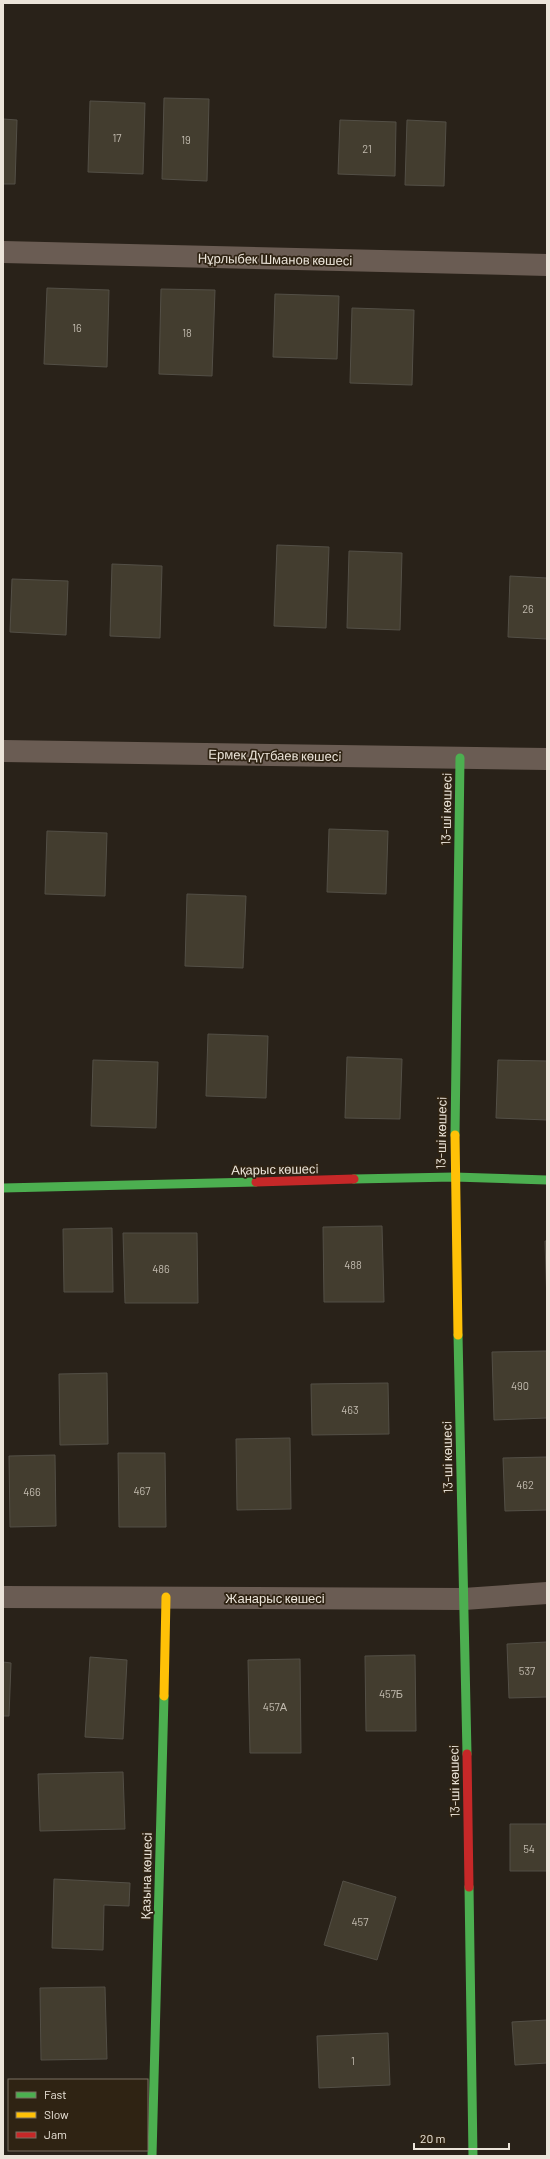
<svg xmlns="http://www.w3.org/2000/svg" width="550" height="2159" font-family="Barlow,sans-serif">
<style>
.building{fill:#433d2f;stroke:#534f46}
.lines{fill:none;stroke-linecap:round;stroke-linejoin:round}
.street{stroke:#6a5c53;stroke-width:22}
.fast{stroke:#4caf50;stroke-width:9}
.slow{stroke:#ffc107;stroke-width:9}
.jam{stroke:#c62828;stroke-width:9}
.labels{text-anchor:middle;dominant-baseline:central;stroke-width:3.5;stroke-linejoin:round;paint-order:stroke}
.number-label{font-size:11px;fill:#c1baae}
.street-label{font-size:13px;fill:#ebe4d9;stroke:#2f2313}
</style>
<rect width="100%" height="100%" fill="#292219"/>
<path class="building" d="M 164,98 L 209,99 L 207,181 L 162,179 Z
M 90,101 L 145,103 L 143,174 L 88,172 Z
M 3,119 L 17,120 L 15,184 L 3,184 Z
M 340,120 L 396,122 L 395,176 L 338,174 Z
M 407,120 L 446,122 L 444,186 L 405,185 Z
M 47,288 L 109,290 L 107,367 L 44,364 Z
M 161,289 L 215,290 L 212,376 L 159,374 Z
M 275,294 L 339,296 L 337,359 L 273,357 Z
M 352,308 L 414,310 L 412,385 L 350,383 Z
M 277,545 L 329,547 L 326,628 L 274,626 Z
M 349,551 L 402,553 L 400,630 L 347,628 Z
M 112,564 L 162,566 L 160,638 L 110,636 Z
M 510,576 L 547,578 L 547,639 L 508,637 Z
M 12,579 L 68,581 L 66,635 L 10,632 Z
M 329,829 L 388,831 L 386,894 L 327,892 Z
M 47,831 L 107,833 L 105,896 L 45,894 Z
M 187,894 L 246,896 L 243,968 L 185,966 Z
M 208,1034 L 268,1036 L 266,1098 L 206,1096 Z
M 347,1057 L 402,1059 L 400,1119 L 345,1118 Z
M 93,1060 L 158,1062 L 156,1128 L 91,1126 Z
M 498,1060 L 547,1061 L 547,1120 L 496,1118 Z
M 382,1226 L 384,1302 L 324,1302 L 323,1227 Z
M 112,1228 L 113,1292 L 64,1292 L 63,1229 Z
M 123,1233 L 197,1233 L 198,1303 L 125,1303 Z
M 545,1241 L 547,1241 L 547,1304 Z
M 547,1351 L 547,1418 L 494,1420 L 492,1352 Z
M 107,1373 L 108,1444 L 60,1445 L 59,1374 Z
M 388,1383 L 389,1434 L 312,1435 L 311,1384 Z
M 290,1438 L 291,1509 L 237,1510 L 236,1439 Z
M 118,1453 L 165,1453 L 166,1527 L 119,1527 Z
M 55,1455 L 56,1526 L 10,1527 L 9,1456 Z
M 547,1457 L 547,1510 L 505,1511 L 503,1458 Z
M 547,1642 L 547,1697 L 509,1698 L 507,1644 Z
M 415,1655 L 416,1731 L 366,1731 L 365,1656 Z
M 90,1657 L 127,1660 L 123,1739 L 85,1737 Z
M 300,1659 L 301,1753 L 250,1753 L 248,1660 Z
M 3,1662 L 11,1663 L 9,1716 L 3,1716 Z
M 123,1772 L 125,1829 L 40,1831 L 38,1774 Z
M 510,1824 L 547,1824 L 547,1871 L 510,1871 Z
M 54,1879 L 130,1883 L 129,1906 L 104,1905 L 103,1950 L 52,1948 Z
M 343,1881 L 396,1897 L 377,1960 L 324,1945 Z
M 105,1987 L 107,2059 L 41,2060 L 40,1988 Z
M 547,2020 L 547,2063 L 515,2065 L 512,2022 Z
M 388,2033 L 390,2085 L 319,2088 L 317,2036 Z"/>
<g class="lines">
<path class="street" d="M 3,252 L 547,265
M 3,751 L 547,759
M 3,1597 L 464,1599 L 547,1593"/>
<path class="fast" d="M 455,1135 L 460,758
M 354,1179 L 454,1177 L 547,1180
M 3,1188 L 256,1182
M 458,1335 L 467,1754
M 469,1887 L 473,2156
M 152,2156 L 164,1696"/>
<path class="slow" d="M 455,1135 L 458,1335
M 164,1696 L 166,1597"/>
<path class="jam" d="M 256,1182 L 354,1179
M 467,1754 L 469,1887"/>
</g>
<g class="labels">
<g class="number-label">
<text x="117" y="137">17</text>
<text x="186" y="139">19</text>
<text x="367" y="148">21</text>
<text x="77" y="327">16</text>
<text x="187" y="332">18</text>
<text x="528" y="608">26</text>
<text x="353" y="1264">488</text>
<text x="161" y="1268">486</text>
<text x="520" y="1385">490</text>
<text x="350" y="1409">463</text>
<text x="525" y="1484">462</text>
<text x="142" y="1490">467</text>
<text x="32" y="1491">466</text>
<text x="527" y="1670">537</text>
<text x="391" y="1693">457Б</text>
<text x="275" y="1706">457А</text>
<text x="529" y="1848">54</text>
<text x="360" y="1921">457</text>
<text x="353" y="2060">1</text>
</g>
<g class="street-label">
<text transform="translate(275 259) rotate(1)">Нұрлыбек Шманов көшесі</text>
<text transform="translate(275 755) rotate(1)">Ермек Дүтбаев көшесi</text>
<text transform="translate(446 809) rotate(-89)">13-ші көшесi</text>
<text transform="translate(441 1133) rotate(-89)">13-ші көшесi</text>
<text transform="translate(275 1169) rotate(-1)">Ақарыс көшесi</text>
<text transform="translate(447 1457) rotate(-91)">13-ші көшесi</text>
<text x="275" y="1598">Жанарыс көшесі</text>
<text transform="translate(454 1781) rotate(-91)">13-ші көшесi</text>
<text transform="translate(146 1876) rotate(-89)">Қазына көшесі</text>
</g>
</g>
<rect width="550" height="2159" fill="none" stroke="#ebe4d9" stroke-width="8"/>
<rect x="8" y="2079" width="140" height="72" fill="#2f2313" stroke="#7a7062"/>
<rect x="16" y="2092" width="20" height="6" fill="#4caf50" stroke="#7a7062"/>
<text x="44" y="2099" font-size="12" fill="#ebe4d9">Fast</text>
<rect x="16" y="2112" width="20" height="6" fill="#ffc107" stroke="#7a7062"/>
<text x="44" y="2119" font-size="12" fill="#ebe4d9">Slow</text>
<rect x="16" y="2132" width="20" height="6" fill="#c62828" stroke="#7a7062"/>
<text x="44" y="2139" font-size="12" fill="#ebe4d9">Jam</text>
<path d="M414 2143v6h95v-6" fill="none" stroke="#ebe4d9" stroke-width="2"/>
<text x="420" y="2143" font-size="12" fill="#ebe4d9" stroke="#2f2313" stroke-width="3" paint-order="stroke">20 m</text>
</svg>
